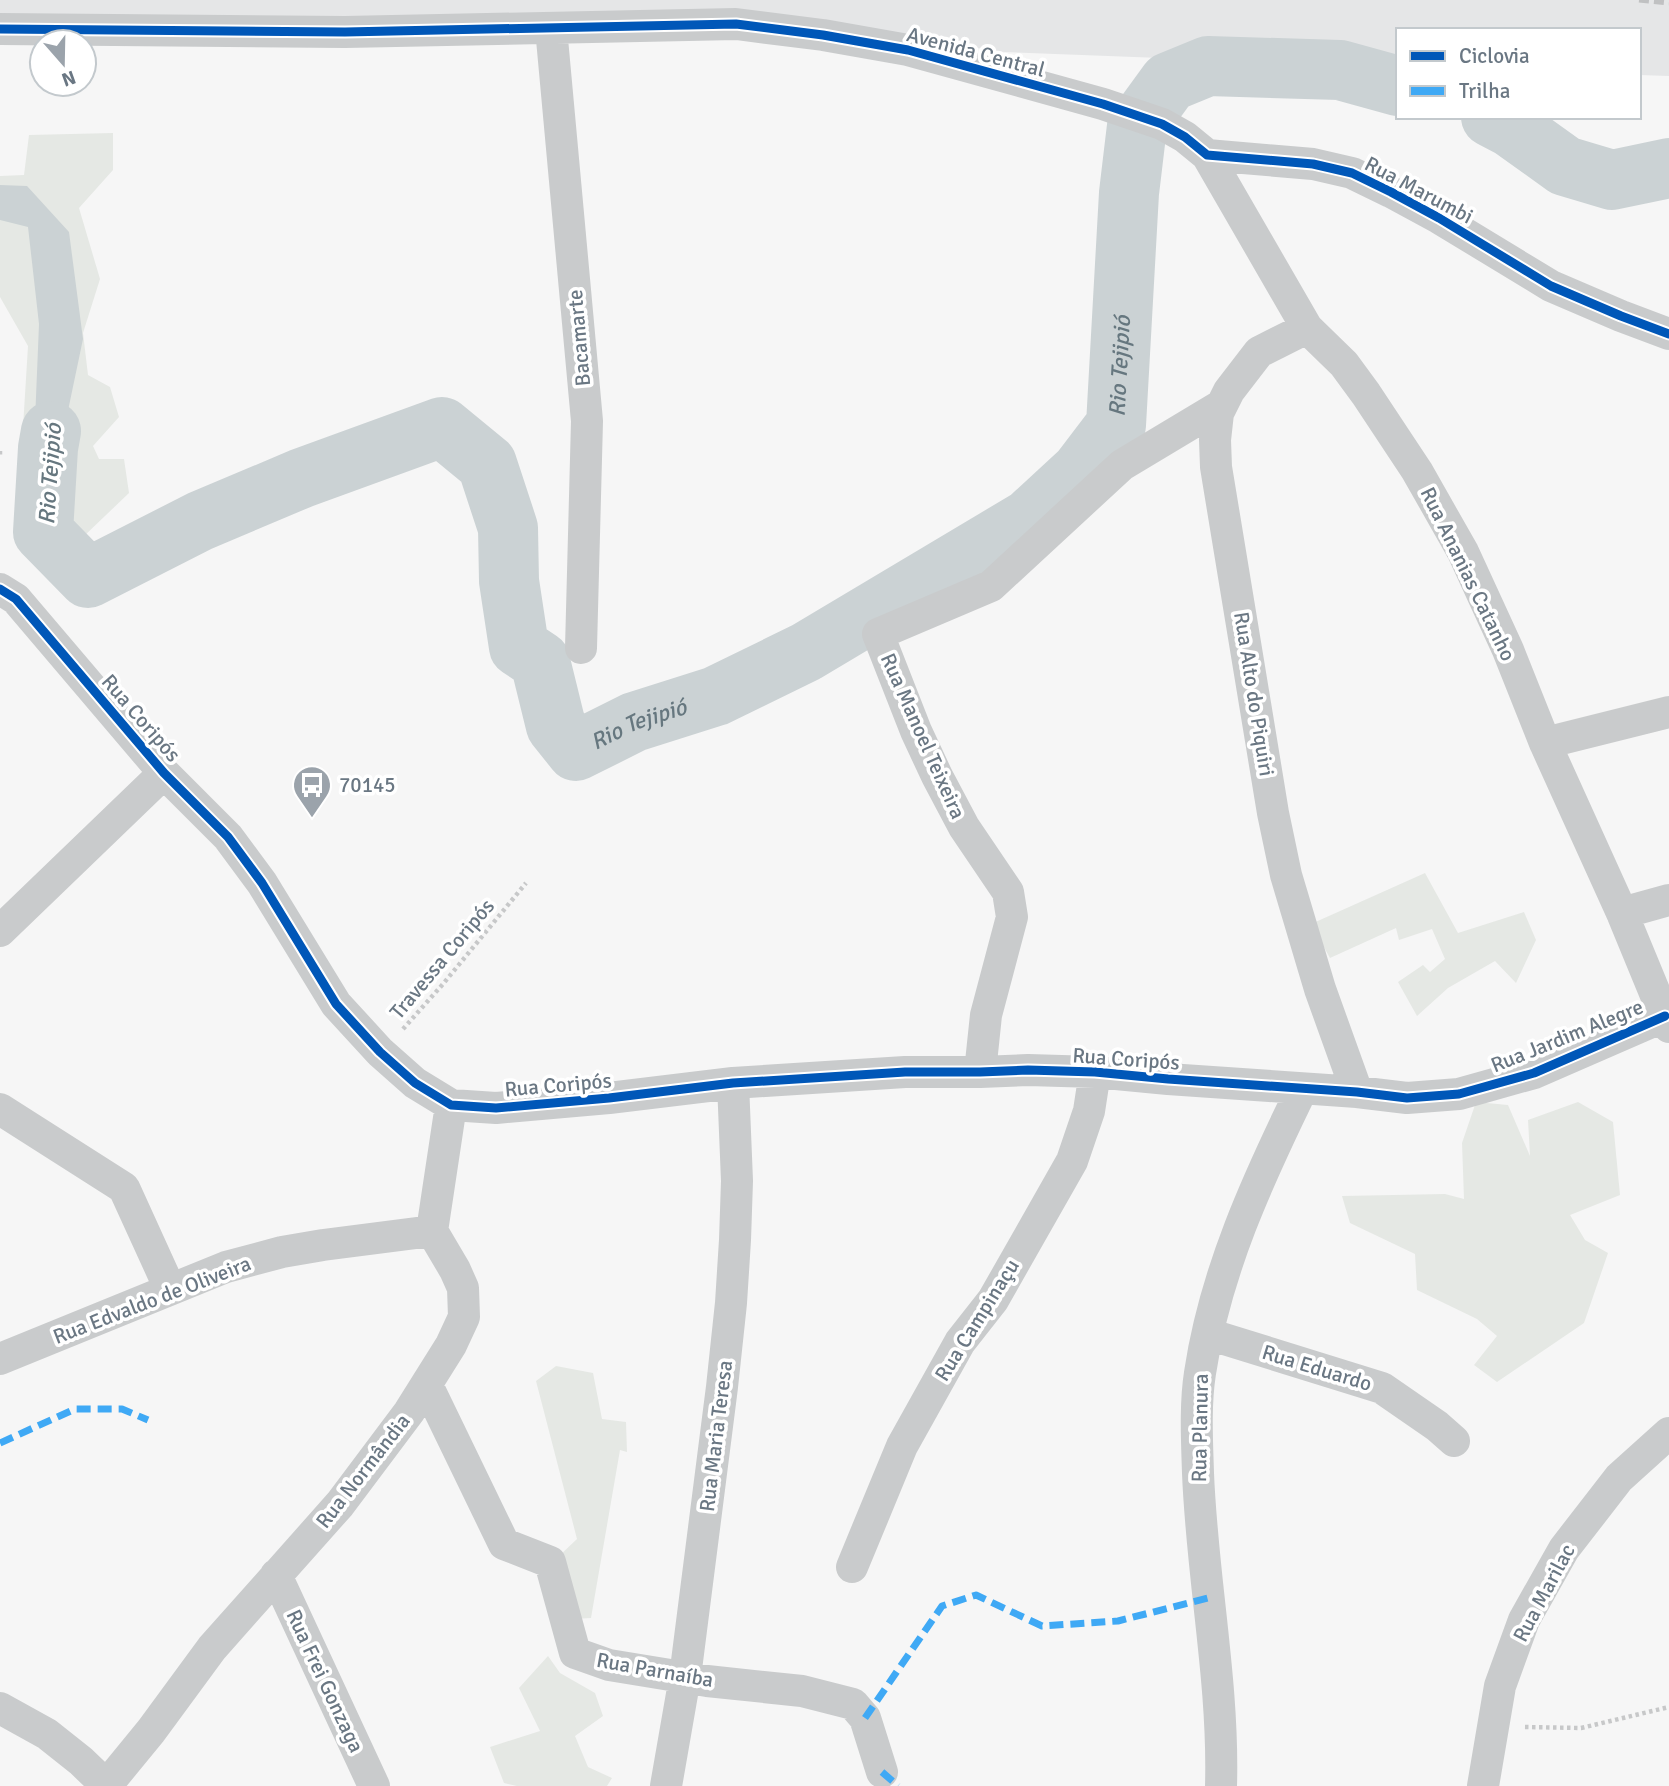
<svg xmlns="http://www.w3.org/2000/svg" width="1669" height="1786" font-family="Signika,sans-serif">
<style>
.built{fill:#e5e6e7}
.green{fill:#e5e8e4}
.water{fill:#cbd2d4}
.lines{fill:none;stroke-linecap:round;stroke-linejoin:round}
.river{stroke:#cbd2d4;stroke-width:60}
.path{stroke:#c7c8c9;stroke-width:4.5;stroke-dasharray:3.5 3.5;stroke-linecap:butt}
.minor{stroke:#c9cbcc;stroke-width:32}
.rail{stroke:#c0c1c2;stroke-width:5;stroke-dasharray:10 5;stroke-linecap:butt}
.quiet{stroke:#3fa9f5;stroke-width:7;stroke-dasharray:14 7;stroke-linecap:butt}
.cycleway-casing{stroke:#fff;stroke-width:13}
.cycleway{stroke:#0057b8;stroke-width:9}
.labels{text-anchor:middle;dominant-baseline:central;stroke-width:7;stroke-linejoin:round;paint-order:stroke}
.street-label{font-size:21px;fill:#6a7783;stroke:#fff}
.poi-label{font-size:21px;fill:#6a7783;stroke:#fff;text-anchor:start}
.water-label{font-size:23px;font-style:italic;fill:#66777f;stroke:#fff}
</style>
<rect width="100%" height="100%" fill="#f6f6f6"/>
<path class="built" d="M 0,0 L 1669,0 L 1669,76 L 1639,75 L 1639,30 L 1398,30 L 1398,67 L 1004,52 L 765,16 L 412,18 L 0,16 Z"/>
<path class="green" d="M 113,133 L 113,170 L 79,208 L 100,279 L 83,333 L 88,375 L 110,387 L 119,417 L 93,446 L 99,459 L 124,459 L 129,493 L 82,538 L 19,492 L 28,346 L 0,297 L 0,176 L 24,175 L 29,135 Z
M 1425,873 L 1458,933 L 1524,912 L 1536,940 L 1516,983 L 1495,961 L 1448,988 L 1417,1016 L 1398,982 L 1423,965 L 1430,972 L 1445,959 L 1432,929 L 1399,940 L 1396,928 L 1330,958 L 1311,924 Z
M 1476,1102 L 1508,1105 L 1530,1156 L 1528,1120 L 1578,1102 L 1613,1122 L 1620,1195 L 1570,1215 L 1585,1240 L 1608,1253 L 1584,1323 L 1497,1382 L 1474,1365 L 1497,1336 L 1477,1319 L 1417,1290 L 1415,1254 L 1350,1223 L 1342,1196 L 1445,1194 L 1464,1199 L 1462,1143 Z
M 556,1366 L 593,1373 L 602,1419 L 626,1422 L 627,1452 L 620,1450 L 591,1618 L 574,1619 L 558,1557 L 577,1539 L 536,1381 Z
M 548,1656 L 560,1673 L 595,1693 L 603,1716 L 575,1736 L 588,1767 L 612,1778 L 607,1786 L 517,1786 L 504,1783 L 490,1747 L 540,1731 L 519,1688 Z"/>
<path class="water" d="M 0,185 L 27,186 L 69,232 L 83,339 L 61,444 L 50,510 L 31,518 L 39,324 L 28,227 L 0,220 Z"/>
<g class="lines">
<g class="river">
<path d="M 1491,117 L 1512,128 L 1565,166 L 1612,180 L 1669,168"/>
<path id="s1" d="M 51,431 L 48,448 L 43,532 L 88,578 L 200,521 L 302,478 L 442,427 L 487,464 L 508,528 L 509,581 L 519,647 L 540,661 L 556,726 L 576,751 L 634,722 L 716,696 L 806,652 L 1029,519 L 1081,471 L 1116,425 L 1129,193 L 1137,126 L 1169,82 L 1208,66 L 1340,70 L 1398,86"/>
</g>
<path class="path" d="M 0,451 L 0,457
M 403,1029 L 443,984 L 526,883
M 1525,1727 L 1581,1728 L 1669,1707"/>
<path class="minor" d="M 551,28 L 587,421 L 581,648
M 0,29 L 345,32 L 736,24 L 823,35 L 908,50 L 1103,104 L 1162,124 L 1185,137 L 1207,155 L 1313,164 L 1352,173 L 1391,192 L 1439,218 L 1551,286 L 1621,316 L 1669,334
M 1207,155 L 1307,328 L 1344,364 L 1366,394 L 1417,471 L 1463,552 L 1508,650 L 1545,743 L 1622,913 L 1669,1027
M 1307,328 L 1259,352 L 1229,391 L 1218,413 L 1215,440 L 1216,467 L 1273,813 L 1286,875 L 1320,989 L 1357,1092
M 0,589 L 16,599 L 164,773 L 228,837 L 262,883 L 336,1004 L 380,1052 L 415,1083 L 451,1105 L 496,1108 L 609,1098 L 733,1083 L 905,1072 L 980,1072 L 1028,1070 L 1095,1072 L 1168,1079 L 1357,1092 L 1407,1098 L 1459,1094 L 1534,1073 L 1665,1016
M 1545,743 L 1669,712
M 1622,913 L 1669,900
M 0,931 L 164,773
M 980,1072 L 986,1015 L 1012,917 L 1008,892 L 964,827 L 937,776 L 916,731 L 878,634 L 991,586 L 1122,465 L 1222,405
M 0,1109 L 124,1188 L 170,1289
M 1208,1334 L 1382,1388 L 1437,1426 L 1454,1441
M 0,1359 L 226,1267 L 282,1252 L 323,1245 L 432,1231
M 427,1385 L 504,1544 L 550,1562 L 575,1653 L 609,1665 L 707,1681 L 802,1691 L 853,1704 L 865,1718 L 882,1772
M 852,1567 L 902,1446 L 960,1342 L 993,1300 L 1072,1161 L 1089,1111 L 1095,1072
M 276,1575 L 374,1786
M 0,1708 L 47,1734 L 81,1761 L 106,1785
M 106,1786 L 151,1731 L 212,1648 L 340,1504 L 409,1412 L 451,1345 L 464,1317 L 463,1288 L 455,1270 L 432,1231 L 451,1105
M 666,1786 L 685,1677 L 722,1387 L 731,1303 L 735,1240 L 737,1181 L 733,1083
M 1221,1786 C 1224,1682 1202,1578 1198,1473 C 1197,1441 1195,1405 1200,1373 C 1215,1272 1258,1179 1302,1089
M 1483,1786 L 1500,1686 L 1524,1620 L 1564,1549 L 1619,1478 L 1669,1433"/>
<path class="rail" d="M 1639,0 L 1669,3"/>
<path class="quiet" d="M 0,1443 L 75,1409 L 122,1409 L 148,1420
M 865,1718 L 942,1606 L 976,1595 L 1042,1626 L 1118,1621 L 1208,1598
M 882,1772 L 898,1786"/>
<defs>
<path id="cycleway" d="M 0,29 L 345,32 L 736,24 L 823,35 L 908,50 L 1103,104 L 1162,124 L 1185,137 L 1207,155 L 1313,164 L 1352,173 L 1391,192 L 1439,218 L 1551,286 L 1621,316 L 1669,334
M 0,589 L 16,599 L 164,773 L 228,837 L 262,883 L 336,1004 L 380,1052 L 415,1083 L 451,1105 L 496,1108 L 609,1098 L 733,1083 L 905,1072 L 980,1072 L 1028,1070 L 1095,1072 L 1168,1079 L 1357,1092 L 1407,1098 L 1459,1094 L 1534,1073 L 1665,1016"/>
</defs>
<use href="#cycleway" class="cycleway-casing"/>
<use href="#cycleway" class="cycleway"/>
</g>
<defs>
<symbol id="bus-pin" viewBox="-11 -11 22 30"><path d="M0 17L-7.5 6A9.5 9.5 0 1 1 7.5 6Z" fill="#9ba3ab" stroke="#fff"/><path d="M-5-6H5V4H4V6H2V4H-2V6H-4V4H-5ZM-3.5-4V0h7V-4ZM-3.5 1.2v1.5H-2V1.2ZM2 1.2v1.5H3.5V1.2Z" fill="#fff"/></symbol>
</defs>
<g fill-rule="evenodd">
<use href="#bus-pin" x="290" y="763" width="44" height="60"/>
</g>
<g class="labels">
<g class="street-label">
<text transform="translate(976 52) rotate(15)">Avenida Central</text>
<text transform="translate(1419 190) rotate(28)">Rua Marumbi</text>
<text transform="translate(579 338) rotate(-95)">Bacamarte</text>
<text transform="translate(1468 574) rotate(64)">Rua Ananias Catanho</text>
<text transform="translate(1254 694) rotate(81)">Rua Alto do Piquiri</text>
<text transform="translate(141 718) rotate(49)">Rua Coripós</text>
<text transform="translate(923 736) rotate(66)">Rua Manoel Teixeira</text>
<text transform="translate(442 959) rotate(-50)">Travessa Coripós</text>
<text transform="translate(1567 1036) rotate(-22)">Rua Jardim Alegre</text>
<text transform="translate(1126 1059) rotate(4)">Rua Coripós</text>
<text transform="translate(558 1085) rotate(-5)">Rua Coripós</text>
<text transform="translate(152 1300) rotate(-21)">Rua Edvaldo de Oliveira</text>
<text transform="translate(977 1320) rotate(-58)">Rua Campinaçu</text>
<text transform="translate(1317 1368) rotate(17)">Rua Eduardo</text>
<text transform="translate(1200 1428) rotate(-89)">Rua Planura</text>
<text transform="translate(716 1436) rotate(-83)">Rua Maria Teresa</text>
<text transform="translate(363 1471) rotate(-52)">Rua Normândia</text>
<text transform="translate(1544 1593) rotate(-62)">Rua Marilac</text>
<text transform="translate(655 1670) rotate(10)">Rua Parnaíba</text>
<text transform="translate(325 1681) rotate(65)">Rua Frei Gonzaga</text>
</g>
<g class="poi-label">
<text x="339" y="785">70145</text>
</g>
<g class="water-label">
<text stroke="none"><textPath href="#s1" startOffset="1619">Rio Tejipió</textPath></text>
<text transform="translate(50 474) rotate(-86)">Rio Tejipió</text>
<text stroke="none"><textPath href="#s1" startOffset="989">Rio Tejipió</textPath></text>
</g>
</g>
<rect x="1396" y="28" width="245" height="91" fill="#ffffff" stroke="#c3c9cd" stroke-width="2"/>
<rect x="1410" y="51" width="35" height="10" fill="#0057b8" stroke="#c3c9cd" stroke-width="2"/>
<text x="1459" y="63" font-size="21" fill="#6a7783">Ciclovia</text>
<rect x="1410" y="86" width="35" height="10" fill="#3fa9f5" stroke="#c3c9cd" stroke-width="2"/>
<text x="1459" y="98" font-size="21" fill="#6a7783">Trilha</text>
<g transform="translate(63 63) rotate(160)"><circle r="33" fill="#ffffff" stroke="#c3c9cd" stroke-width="2"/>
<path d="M0-5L12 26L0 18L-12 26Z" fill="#9ba3ab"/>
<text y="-10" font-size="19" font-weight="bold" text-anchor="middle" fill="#6a7783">N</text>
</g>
</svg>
